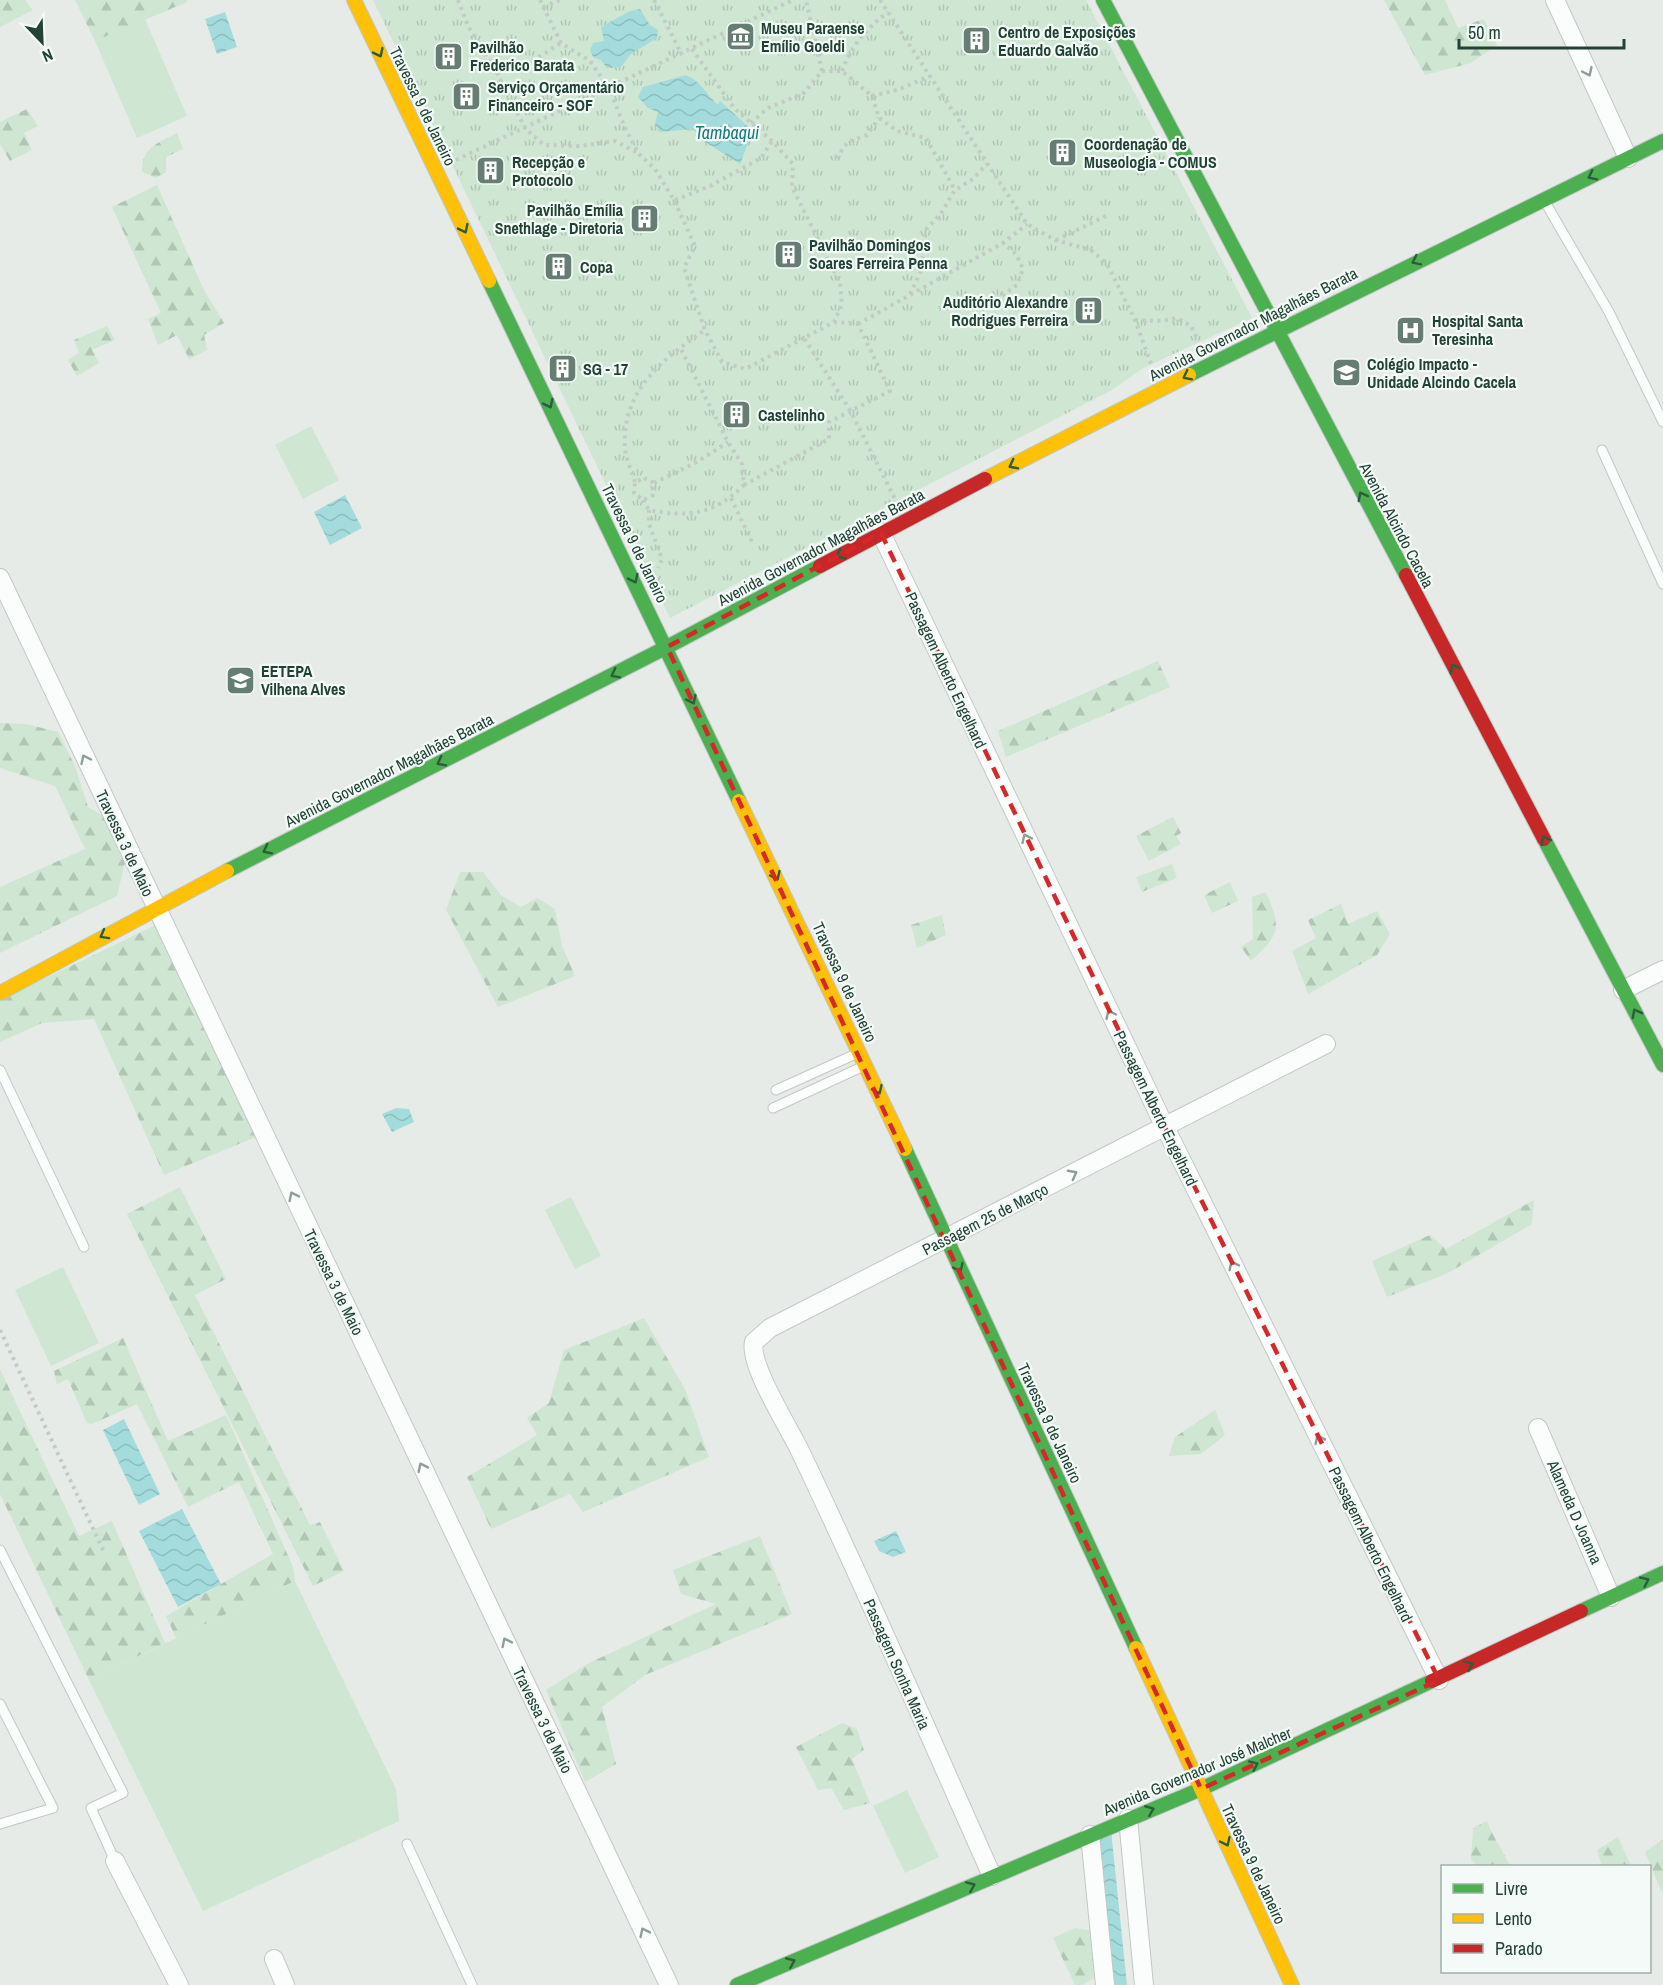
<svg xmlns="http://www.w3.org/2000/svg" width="1663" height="1985" font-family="'Archivo Narrow',sans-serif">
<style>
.forest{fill:url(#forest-firs)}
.park{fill:url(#park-tufts)}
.pitch{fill:#cee6d2}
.water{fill:url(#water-waves)}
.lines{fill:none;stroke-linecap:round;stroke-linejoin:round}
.lane-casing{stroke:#c3c8c5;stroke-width:11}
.street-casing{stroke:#c3c8c5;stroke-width:20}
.fast-casing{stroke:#bfc7c4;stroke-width:16}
.slow-casing{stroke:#bfc7c4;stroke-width:16}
.jam-casing{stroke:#bfc7c4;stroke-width:16}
.path{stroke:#c2cbc6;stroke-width:4;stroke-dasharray:3 4.5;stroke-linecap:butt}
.lane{stroke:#fbfcfc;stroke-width:9}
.street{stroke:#fbfcfc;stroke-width:18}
.fast{stroke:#4caf50;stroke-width:14}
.slow{stroke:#ffc107;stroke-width:14}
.jam{stroke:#c62828;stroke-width:14}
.oneway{stroke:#2c5d3c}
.oneway2{stroke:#8e9f98}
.marked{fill:none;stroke:#d62828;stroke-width:4.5;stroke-dasharray:12 8;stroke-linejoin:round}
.labels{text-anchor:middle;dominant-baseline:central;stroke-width:4.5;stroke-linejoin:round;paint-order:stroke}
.poi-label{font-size:16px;font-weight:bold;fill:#214235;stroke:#f4faf7;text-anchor:start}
.street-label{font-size:16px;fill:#214235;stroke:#f4faf7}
.water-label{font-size:18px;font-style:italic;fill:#157a7e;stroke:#f4faf7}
</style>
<defs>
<pattern id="forest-firs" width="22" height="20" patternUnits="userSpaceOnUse" patternTransform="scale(1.5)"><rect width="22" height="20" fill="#cee6d2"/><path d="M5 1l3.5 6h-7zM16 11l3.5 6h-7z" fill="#b1c6b5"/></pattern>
<pattern id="park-tufts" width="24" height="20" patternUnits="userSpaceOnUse" patternTransform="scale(1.5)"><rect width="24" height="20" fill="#cee6d2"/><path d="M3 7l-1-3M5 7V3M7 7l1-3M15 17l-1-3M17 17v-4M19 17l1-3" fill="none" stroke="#b1c6b5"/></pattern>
<pattern id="water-waves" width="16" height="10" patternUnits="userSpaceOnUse" patternTransform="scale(1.5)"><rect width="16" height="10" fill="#a4dcdd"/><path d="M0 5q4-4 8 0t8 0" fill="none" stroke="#8dbebe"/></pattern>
</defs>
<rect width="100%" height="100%" fill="#e6ebe8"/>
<path class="forest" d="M 0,0 L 25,0 L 33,10 L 0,27 Z
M 75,0 L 187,0 L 187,2 L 95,41 Z
M 1384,0 L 1445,0 L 1458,28 L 1484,19 L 1497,45 L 1471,63 L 1425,75 Z
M 27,109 L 38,126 L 24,133 L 32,150 L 10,161 L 0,144 L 0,122 Z
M 177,133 L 183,149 L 166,157 L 166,172 L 156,178 L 142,172 C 141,148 158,143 177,133 Z
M 157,185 L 204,290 L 224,323 L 204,335 L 207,350 L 189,359 L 177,335 L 158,345 L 148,319 L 161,313 L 112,207 Z
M 107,326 L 115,340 L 92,350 L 99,363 L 77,376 L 68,360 L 79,353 L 74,340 Z
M 1158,661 L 1170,687 L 1006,757 L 998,731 Z
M 0,723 L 26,724 L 58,732 L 75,766 L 88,807 L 103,816 L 125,862 L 117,896 L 0,953 L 0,887 L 85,849 L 55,786 L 0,768 Z
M 1173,817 L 1181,833 L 1176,836 L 1181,844 L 1149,861 L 1136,836 Z
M 1172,864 L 1177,878 L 1142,892 L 1136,877 Z
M 460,872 L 483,872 L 501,895 L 521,907 L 537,898 L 555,909 L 562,946 L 575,976 L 498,1007 L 446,910 Z
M 1230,882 L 1238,901 L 1212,913 L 1204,895 Z
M 1266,892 C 1281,929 1281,933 1251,961 L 1241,947 L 1253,939 L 1252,897 Z
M 1341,904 L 1348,924 L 1377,911 L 1390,934 L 1377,955 L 1308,994 L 1292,951 L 1316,938 L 1308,920 Z
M 942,915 L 946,935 L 917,948 L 911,925 Z
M 162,922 L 263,1134 L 164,1175 L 94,1019 L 42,1023 L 0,1042 L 0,1000 Z
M 180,1187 L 226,1279 L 195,1295 L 310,1525 L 320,1522 L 344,1571 L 313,1586 L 127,1214 Z
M 1534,1200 L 1532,1224 L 1446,1274 L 1387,1297 L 1372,1261 L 1430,1235 L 1446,1249 Z
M 644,1318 L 685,1389 L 709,1457 L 583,1512 L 570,1494 L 491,1529 L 467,1477 L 537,1435 L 527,1418 L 549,1403 L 564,1350 Z
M 123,1338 L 168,1441 L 226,1415 L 293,1567 L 295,1581 L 176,1638 L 166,1616 L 273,1554 L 239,1482 L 188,1507 L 137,1404 L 92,1424 L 87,1423 L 68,1379 L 57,1384 L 54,1371 Z
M 0,1369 L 79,1536 L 112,1521 L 165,1643 L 89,1680 L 0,1494 Z
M 1215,1410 L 1225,1435 L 1201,1454 L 1169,1456 L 1175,1437 Z
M 760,1536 L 792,1614 L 645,1675 L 602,1707 L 616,1764 L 585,1782 L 546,1690 L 589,1663 L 716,1604 L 681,1594 L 673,1570 Z
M 842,1723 L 857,1729 L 864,1750 L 852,1759 L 870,1803 L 844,1810 L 831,1788 L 818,1790 L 796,1747 Z
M 1487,1821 C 1493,1838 1503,1850 1510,1866 L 1477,1866 L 1471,1859 L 1473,1828 Z
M 1618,1837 L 1631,1866 L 1602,1866 L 1597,1850 Z
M 1662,1840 L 1663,1841 L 1663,1895 L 1645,1852 Z
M 1075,1928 L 1094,1931 L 1094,1978 L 1082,1985 L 1075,1985 L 1053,1938 Z"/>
<path class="park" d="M 373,0 L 1086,0 L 1252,318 L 1143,368 L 1112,390 L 670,618 Z"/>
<path class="pitch" d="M 145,19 L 187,116 L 137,138 L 95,41 Z
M 311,426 L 339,480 L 303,499 L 275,445 Z
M 571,1197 L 601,1256 L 575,1269 L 545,1210 Z
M 63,1267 L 99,1343 L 51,1366 L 15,1290 Z
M 295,1581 L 396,1789 L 399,1821 L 203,1911 L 89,1680 Z
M 907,1790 L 939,1857 L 905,1873 L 873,1806 Z"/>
<path class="water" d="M 640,9 L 650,25 L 658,30 L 657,38 L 631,54 L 621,67 L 607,68 L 601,60 L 593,57 L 590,50 L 593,43 L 604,41 L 601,27 L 630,11 Z
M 225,12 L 237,47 L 217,54 L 205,19 Z
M 686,75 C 703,83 705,93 718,105 L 720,101 L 753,131 L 740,164 L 702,140 L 693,129 L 660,132 L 655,124 L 658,112 L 648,108 L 638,97 L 643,87 Z
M 345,495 L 362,528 L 330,545 L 314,512 Z
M 396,1108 L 409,1109 L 414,1122 L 392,1132 L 382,1114 Z
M 124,1419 L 160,1494 L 139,1505 L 103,1430 Z
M 182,1509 L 221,1584 L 178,1607 L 139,1531 Z
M 896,1531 L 906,1552 L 893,1557 L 879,1551 L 874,1541 Z
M 1111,1830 L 1127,1985 L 1109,1985 L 1092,1838 Z"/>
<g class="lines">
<defs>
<path id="lane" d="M 1545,202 L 1609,312 L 1663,422
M 1602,450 L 1663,584
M 0,1070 L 84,1247
M 776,1090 L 858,1053
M 773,1108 L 866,1065
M 0,1550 L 123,1793 L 91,1808 L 115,1861
M 0,1704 L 53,1808 L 0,1824
M 407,1844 L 472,1985"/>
<path id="street" d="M 1555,0 L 1628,158
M 881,533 L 1164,1125 L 1439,1680
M 0,578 L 669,1985
M 1623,990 L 1663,970
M 1538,1428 L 1611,1597
M 1128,1819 L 1144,1985
M 1090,1835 L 1105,1985
M 115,1861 L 179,1985
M 992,1876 C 929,1735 868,1593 801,1453 C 791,1431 748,1364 754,1342 L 770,1328 L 1326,1044
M 274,1959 L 285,1985"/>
<path id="fast" d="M 1103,0 L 1406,575
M 489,281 L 739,801
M 1189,375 L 1663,141
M 1544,839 L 1663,1065
M 227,871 L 667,647 L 820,566
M 905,1149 L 1136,1648
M 1581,1611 L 1663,1573
M 737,1985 L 1201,1789 L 1432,1681"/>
<path id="slow" d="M 354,0 L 489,281
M 985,479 L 1189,375
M 739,801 L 905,1149
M 0,993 L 227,871
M 1136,1648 L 1292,1985"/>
<path id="jam" d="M 820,566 L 985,479
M 1406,575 L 1544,839
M 1432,1681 L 1581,1611"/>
</defs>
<use href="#lane" class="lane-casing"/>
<use href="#street" class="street-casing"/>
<use href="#fast" class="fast-casing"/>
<use href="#slow" class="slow-casing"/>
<use href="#jam" class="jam-casing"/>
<path class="path" d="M 458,0 L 468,26 L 496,71 L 525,128 L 544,145 L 580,146 L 615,141 L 638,153
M 540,0 L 561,43 L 590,61 L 609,88 L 625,128 L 639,154 L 655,169 L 674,200 L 695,246 L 684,268 L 705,330 L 722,362 L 745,369 L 804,338
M 654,0 L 682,55
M 880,0 L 1027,224 L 1055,240 L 1091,250 L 1107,264 L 1135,320 L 1151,364
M 543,7 L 560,0
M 692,49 L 734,108 L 772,141 L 793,164 L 792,187 L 840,283 L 842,304 L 834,322 L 804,338 L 850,410 L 896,501
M 496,71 L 534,60 L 561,43
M 822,71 L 842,71 L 872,96 L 879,118 L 897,131 L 926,138 L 955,190
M 842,71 C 852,45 866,29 888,12
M 872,96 L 897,90 L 930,76
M 751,123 L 768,108 L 804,93 L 822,71 L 806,0
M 836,158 L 848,142 L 867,135 L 879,118
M 456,160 L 793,0
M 675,200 L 710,186 L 761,158 L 772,141
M 1056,240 L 1106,216
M 910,294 L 923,267 L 922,249 L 927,228 L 940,215 L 955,190 L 973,179 L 987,164
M 996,300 L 1017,285 L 1023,269 L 1016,254 L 1003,243
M 1135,320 L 1162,321 L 1177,318 L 1191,326 L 1198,341
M 858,324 L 1003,243 L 1027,224
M 644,478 L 654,483 L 653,495 L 643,500 L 634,493 L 635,482 Z
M 635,482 C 632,471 625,458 625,446 C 622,390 663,359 705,330
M 654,483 L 697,462 L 728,442
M 744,485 L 829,439 L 829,422 L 890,391 L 858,324 L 834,322
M 731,498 L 752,542
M 643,500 L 649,510 C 688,518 715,514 744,485 L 742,464 L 728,442 L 680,347
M 649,510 L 649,524 L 662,559 L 658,568
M 0,1330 L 104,1552"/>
<use href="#lane" class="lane"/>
<use href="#street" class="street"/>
<use href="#fast" class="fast"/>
<use href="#slow" class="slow"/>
<use href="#jam" class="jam"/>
</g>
<defs><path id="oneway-chevron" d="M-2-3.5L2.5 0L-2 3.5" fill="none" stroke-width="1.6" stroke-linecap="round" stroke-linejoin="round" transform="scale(1.5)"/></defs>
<g class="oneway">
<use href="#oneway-chevron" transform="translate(379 53) rotate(64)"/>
<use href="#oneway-chevron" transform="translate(1592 176) rotate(154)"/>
<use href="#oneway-chevron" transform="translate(464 229) rotate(64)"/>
<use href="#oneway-chevron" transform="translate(1416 261) rotate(154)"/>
<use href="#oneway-chevron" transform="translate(1187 376) rotate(153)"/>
<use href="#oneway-chevron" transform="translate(549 404) rotate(64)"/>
<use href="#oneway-chevron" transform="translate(1013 465) rotate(153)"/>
<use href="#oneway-chevron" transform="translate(1362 496) rotate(-118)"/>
<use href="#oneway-chevron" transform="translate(840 555) rotate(152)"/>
<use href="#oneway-chevron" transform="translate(634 579) rotate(64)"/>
<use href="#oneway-chevron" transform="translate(1454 668) rotate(-118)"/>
<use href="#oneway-chevron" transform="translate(615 674) rotate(153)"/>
<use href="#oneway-chevron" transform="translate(692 700) rotate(65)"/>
<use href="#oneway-chevron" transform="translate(441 762) rotate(153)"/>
<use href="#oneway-chevron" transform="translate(1545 840) rotate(-118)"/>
<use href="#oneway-chevron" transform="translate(267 850) rotate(153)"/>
<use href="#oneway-chevron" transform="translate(776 876) rotate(65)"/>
<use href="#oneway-chevron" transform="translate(104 935) rotate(151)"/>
<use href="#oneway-chevron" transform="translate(1636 1013) rotate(-118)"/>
<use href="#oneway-chevron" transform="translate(878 1090) rotate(65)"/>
<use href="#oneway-chevron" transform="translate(959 1268) rotate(65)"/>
<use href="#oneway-chevron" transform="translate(1645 1581) rotate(-25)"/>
<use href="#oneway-chevron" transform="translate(1469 1665) rotate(-26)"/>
<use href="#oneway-chevron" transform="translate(1254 1765) rotate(-25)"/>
<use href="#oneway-chevron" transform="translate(1150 1810) rotate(-22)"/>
<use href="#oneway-chevron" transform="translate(1226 1842) rotate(65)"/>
<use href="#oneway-chevron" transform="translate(971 1886) rotate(-23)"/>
<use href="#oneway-chevron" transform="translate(791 1962) rotate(-23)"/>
</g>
<g class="oneway2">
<use href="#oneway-chevron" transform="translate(1588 72) rotate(65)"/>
<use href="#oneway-chevron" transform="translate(85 759) rotate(-115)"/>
<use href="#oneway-chevron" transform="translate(1026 838) rotate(-115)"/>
<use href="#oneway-chevron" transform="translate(1110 1014) rotate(-115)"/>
<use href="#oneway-chevron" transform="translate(1073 1174) rotate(-28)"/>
<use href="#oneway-chevron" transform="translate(293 1196) rotate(-116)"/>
<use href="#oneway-chevron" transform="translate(1233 1265) rotate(-116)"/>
<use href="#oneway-chevron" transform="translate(1319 1439) rotate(-116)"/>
<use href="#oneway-chevron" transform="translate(422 1467) rotate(-116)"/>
<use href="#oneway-chevron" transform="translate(506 1642) rotate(-116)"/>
<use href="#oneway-chevron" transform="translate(644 1932) rotate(-116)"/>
</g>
<path class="marked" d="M 881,533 L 1164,1125 L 1439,1680 L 1201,1789 L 667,647 Z"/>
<defs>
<symbol id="museum-square" viewBox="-11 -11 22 22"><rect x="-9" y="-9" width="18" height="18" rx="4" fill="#667d74" stroke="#f4faf7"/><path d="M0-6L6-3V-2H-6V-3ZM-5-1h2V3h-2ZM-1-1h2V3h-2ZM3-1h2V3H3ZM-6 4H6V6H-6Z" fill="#fff"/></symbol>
<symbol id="building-square" viewBox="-11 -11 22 22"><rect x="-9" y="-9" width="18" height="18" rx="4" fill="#667d74" stroke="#f4faf7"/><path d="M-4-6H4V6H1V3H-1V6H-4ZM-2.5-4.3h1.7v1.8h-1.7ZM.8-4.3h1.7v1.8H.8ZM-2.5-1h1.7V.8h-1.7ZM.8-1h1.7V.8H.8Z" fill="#fff"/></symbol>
<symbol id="hospital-square" viewBox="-11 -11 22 22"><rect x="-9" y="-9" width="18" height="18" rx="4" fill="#667d74" stroke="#f4faf7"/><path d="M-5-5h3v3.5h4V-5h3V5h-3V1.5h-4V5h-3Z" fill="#fff"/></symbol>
<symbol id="school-square" viewBox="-11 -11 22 22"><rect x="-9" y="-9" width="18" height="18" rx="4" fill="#667d74" stroke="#f4faf7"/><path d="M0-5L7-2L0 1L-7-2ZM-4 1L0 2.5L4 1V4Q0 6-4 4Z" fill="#fff"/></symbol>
<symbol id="university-square" viewBox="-11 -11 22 22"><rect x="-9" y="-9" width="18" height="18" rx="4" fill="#667d74" stroke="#f4faf7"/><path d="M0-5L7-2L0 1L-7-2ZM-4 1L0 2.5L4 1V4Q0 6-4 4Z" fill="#fff"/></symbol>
</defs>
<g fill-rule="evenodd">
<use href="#museum-square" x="724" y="20" width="33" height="33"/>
<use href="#building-square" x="960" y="24" width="33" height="33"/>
<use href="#building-square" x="432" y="40" width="33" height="33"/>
<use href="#building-square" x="450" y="80" width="33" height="33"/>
<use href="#building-square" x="1046" y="136" width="33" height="33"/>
<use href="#building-square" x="474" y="154" width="33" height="33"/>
<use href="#building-square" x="628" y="202" width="33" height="33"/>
<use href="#building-square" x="772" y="238" width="33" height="33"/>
<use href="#building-square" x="542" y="250" width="33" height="33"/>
<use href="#building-square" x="1072" y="294" width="33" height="33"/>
<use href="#hospital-square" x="1394" y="314" width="33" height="33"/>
<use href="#building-square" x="546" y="352" width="33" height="33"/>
<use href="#school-square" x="1330" y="356" width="33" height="33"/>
<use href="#building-square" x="720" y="398" width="33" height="33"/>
<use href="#university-square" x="224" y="664" width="33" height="33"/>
</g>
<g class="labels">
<g class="poi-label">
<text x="761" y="28">Museu Paraense<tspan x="761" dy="18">Emílio Goeldi</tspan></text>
<text x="998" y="32">Centro de Exposições<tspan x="998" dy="18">Eduardo Galvão</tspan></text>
<text x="470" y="47">Pavilhão<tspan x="470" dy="18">Frederico Barata</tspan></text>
<text x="488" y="87">Serviço Orçamentário<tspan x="488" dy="18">Financeiro - SOF</tspan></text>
<text x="1084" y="144">Coordenação de<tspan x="1084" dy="18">Museologia - COMUS</tspan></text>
<text x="512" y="162">Recepção e<tspan x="512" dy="18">Protocolo</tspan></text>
<text x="623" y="210" text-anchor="end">Pavilhão Emília<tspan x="623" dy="18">Snethlage - Diretoria</tspan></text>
<text x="809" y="245">Pavilhão Domingos<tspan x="809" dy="18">Soares Ferreira Penna</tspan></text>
<text x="580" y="267">Copa</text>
<text x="1068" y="302" text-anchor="end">Auditório Alexandre<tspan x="1068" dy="18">Rodrigues Ferreira</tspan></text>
<text x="1432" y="321">Hospital Santa<tspan x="1432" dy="18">Teresinha</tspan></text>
<text x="1367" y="364">Colégio Impacto -<tspan x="1367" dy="18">Unidade Alcindo Cacela</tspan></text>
<text x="583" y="369">SG - 17</text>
<text x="758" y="415">Castelinho</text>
<text x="261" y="671">EETEPA<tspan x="261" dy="18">Vilhena Alves</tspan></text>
</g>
<g class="street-label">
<text transform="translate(423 106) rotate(64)">Travessa 9 de Janeiro</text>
<text transform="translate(1253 324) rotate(-27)">Avenida Governador Magalhães Barata</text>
<text transform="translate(1397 525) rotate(62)">Avenida Alcindo Cacela</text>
<text transform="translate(635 543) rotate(64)">Travessa 9 de Janeiro</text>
<text transform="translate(821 547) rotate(-28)">Avenida Governador Magalhães Barata</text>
<text transform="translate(946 670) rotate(65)">Passagem Alberto Engelhard</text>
<text transform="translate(389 770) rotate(-27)">Avenida Governador Magalhães Barata</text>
<text transform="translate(125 843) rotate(65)">Travessa 3 de Maio</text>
<text transform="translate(845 982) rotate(65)">Travessa 9 de Janeiro</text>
<text transform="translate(1156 1108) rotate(64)">Passagem Alberto Engelhard</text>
<text transform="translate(985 1219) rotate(-27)">Passagem 25 de Março</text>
<text transform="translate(334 1282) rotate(64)">Travessa 3 de Maio</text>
<text transform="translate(1050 1423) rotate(65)">Travessa 9 de Janeiro</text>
<text transform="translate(1575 1512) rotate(66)">Alameda D Joanna</text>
<text transform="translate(1371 1544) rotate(64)">Passagem Alberto Engelhard</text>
<text transform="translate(897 1664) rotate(66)">Passagem Sonha Maria</text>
<text transform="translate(543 1720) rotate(64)">Travessa 3 de Maio</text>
<text transform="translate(1197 1771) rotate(-23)">Avenida Governador José Malcher</text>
<text transform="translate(1254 1864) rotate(65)">Travessa 9 de Janeiro</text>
</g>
<g class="water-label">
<text x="727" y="132">Tambaqui</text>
</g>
</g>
<rect x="1441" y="1865" width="210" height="108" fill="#f4faf7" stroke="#a0b0a9" stroke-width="1.5"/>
<rect x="1453" y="1884" width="30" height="9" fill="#4caf50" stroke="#a0b0a9" stroke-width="1.5"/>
<text x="1495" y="1895" font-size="18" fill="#214235">Livre</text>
<rect x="1453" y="1914" width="30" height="9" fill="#ffc107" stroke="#a0b0a9" stroke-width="1.5"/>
<text x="1495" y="1925" font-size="18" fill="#214235">Lento</text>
<rect x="1453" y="1944" width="30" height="9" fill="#c62828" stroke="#a0b0a9" stroke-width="1.5"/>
<text x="1495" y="1955" font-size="18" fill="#214235">Parado</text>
<g transform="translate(42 42) rotate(157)" stroke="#f4faf7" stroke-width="4.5" paint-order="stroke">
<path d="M0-4.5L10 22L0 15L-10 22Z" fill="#214235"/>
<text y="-9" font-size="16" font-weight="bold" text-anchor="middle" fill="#214235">N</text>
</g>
<path d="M1459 39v9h165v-9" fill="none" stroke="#214235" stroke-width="3"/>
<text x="1468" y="39" font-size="18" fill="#214235" stroke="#f4faf7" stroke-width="4.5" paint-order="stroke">50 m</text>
</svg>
